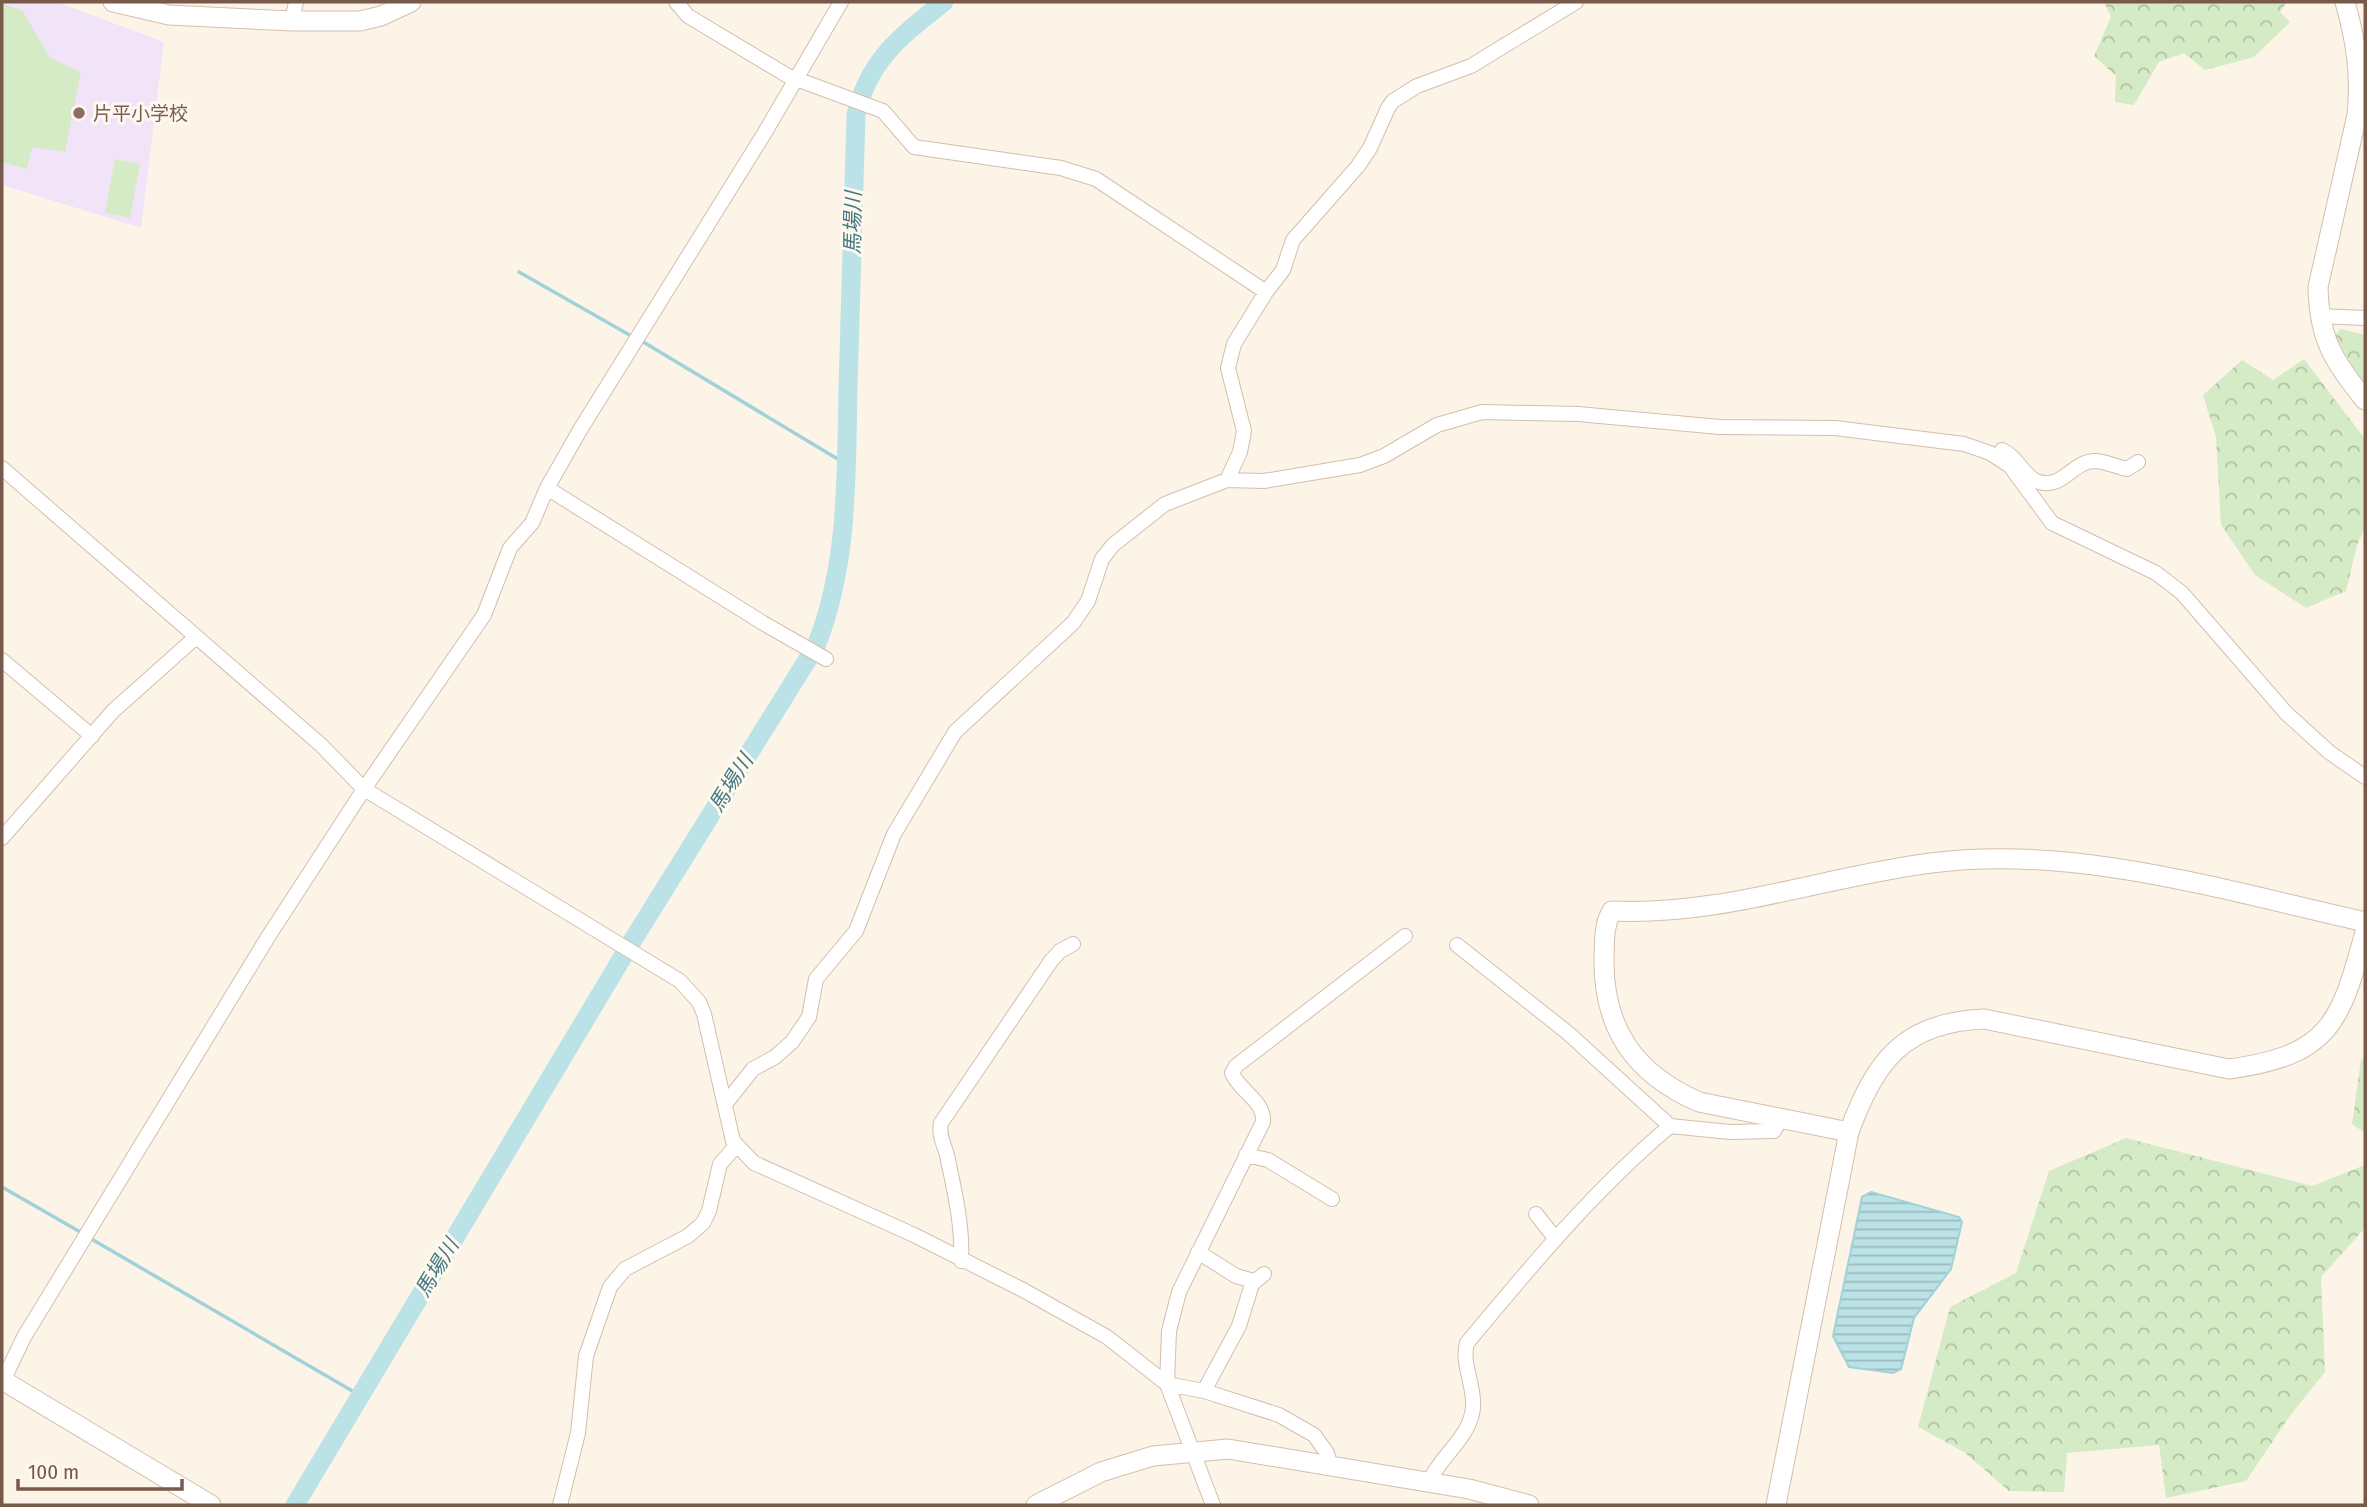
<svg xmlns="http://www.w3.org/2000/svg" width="2367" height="1507" font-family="'Fira Sans Condensed','Noto Sans JP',sans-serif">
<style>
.education{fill:#f1e4f9}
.forest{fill:url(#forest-crowns)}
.park{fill:#d5ebc5}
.water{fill:url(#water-rules);stroke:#a1d1d9;stroke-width:2}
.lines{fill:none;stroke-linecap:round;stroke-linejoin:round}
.stream{stroke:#a1d1d9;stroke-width:3.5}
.river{stroke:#bbe2e7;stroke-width:19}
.street-casing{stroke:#d2beaf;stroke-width:16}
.secondary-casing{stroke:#d5bead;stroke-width:21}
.street{stroke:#fff;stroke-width:14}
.secondary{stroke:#fff;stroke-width:19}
.education-dot{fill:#8d6e63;stroke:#fff8ee;stroke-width:2.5}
.labels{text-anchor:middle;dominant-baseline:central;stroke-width:6;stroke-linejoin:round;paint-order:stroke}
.education-label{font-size:19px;fill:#785e54;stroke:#fff8ee;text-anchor:start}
.water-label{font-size:21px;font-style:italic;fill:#417a84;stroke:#fff8ee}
</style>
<defs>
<pattern id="forest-crowns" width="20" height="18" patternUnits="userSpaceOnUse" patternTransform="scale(1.75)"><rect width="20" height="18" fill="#d5ebc5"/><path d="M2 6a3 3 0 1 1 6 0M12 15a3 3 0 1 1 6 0" fill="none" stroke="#b2c1a2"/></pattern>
<pattern id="water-rules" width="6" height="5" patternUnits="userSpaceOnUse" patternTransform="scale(1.75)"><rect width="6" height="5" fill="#bbe2e7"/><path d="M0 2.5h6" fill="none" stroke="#9dbabd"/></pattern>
</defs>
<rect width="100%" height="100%" fill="#fdf4e8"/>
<path class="education" d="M 2,2 L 57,2 L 164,42 L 141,228 L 2,185 Z"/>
<path class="forest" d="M 2104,2 L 2287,2 L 2280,12 L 2290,22 L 2254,57 L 2205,70 L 2184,53 L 2159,62 L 2134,105 L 2115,102 L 2116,76 L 2094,56 L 2111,17 Z
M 2341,329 L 2365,335 L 2365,393 L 2328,342 Z
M 2304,359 L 2365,439 L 2365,528 L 2357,545 L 2346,591 L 2306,608 L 2255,575 L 2221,525 L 2216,437 L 2203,395 L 2242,360 L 2273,380 Z
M 2365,1058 L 2365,1133 L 2352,1124 L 2361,1060 Z
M 2126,1138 L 2312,1186 L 2365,1165 L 2365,1228 L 2321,1277 L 2325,1372 L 2289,1417 L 2246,1481 L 2166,1498 L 2159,1445 L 2067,1453 L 2064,1492 L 2009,1491 L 1964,1452 L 1918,1427 L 1950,1307 L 2016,1273 L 2049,1171 Z"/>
<path class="park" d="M 2,4 L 22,10 L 50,58 L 81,72 L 65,152 L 32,147 L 27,169 L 2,162 Z
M 115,159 L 140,164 L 130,218 L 105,213 Z"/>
<path class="water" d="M 1871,1192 L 1959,1217 L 1962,1222 L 1951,1269 L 1914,1318 L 1901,1369 L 1893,1373 L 1849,1367 L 1833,1336 L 1862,1197 Z"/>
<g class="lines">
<path class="stream" d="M 519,272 L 633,337
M 640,340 L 846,464
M 2,1187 L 82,1233
M 88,1237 L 361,1396"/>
<path class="river" d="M 295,1505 L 634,938 L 816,646 C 849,564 846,475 848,388 C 851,297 853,206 856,115 C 868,60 902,35 944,2"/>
<defs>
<path id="street" d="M 676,2 L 688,16 L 788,76 L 883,111 L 914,147 L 1061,168 L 1096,179 L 1266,292
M 292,21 L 296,2
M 2319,316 L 2365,318
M 2002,450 C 2018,457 2024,478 2039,482 C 2063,489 2072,462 2094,461 C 2105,461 2117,467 2127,469 L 2138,462
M 2,468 L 321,745 L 364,789 L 680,981 L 699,1002 L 704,1014 L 733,1141 L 754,1163 L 914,1235 L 1023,1290 L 1107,1337 L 1167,1384 L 1204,1391 L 1279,1415 L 1314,1435 L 1327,1453 L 1330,1465
M 1227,480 L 1264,481 L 1360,465 L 1384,456 L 1437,425 L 1482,412 L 1578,414 L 1720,427 L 1835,428 L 1964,444 L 1990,453 L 2010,466 L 2052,523 L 2156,573 L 2182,593 L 2286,713 L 2329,752 L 2365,777
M 547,488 L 763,623 L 826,659
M 2,660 L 92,736
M 2,838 L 113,711 L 196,637
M 1457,945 L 1568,1033 L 1670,1126
M 726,1103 L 753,1069 L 775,1057 L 792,1042 L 809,1017 L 816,979 L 856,931 L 894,834 L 955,732 L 1073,623 L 1088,601 L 1102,559 L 1113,545 L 1165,504 L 1227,480 L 1240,452 L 1244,431 L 1228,368 L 1234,344 L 1266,292 L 1283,270 L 1293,240 L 1358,166 L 1370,148 L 1388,108 L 1393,101 L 1417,86 L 1471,66 L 1576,2
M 1246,1155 L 1268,1160 L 1332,1199
M 1536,1214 L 1555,1238
M 1198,1252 L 1236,1276 L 1254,1281
M 961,1261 C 963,1228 955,1193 948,1160 C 946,1147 938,1137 941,1123 L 1051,961 L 1060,951 L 1073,944
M 2,1383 L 24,1337 L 268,937 L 364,789 L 484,615 L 510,548 L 532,523 L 547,488 L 580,430 L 764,134 L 841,2
M 1204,1391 L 1239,1326 L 1252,1284 L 1264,1274
M 1429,1482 C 1440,1456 1470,1438 1473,1408 C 1475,1385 1461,1364 1467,1343 C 1531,1266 1594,1190 1670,1126 L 1730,1132 L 1774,1131 L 1780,1120
M 560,1505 L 578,1433 L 586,1356 L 610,1287 L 625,1269 L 688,1236 L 703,1223 L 709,1211 L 720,1164 L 736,1146
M 1213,1505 L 1167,1384 L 1169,1331 L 1179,1292 L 1263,1122 C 1265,1101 1239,1091 1232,1073 L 1236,1066 L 1405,936"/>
<path id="secondary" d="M 113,2 L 169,15 L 292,21 L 360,21 L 381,16 L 411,2
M 2345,2 C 2356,41 2361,74 2357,115 L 2318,287 C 2319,338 2333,361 2365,400
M 1849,1132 L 1699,1102 C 1635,1074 1603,1029 1604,958 C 1605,941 1603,926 1612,911 C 1723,916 1822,877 1931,863 C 2073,844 2227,891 2365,922
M 2,1380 L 211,1505
M 1036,1505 L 1101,1472 L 1153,1456 L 1228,1449 L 1469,1489 L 1529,1505
M 1776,1505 L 1849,1132 C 1875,1062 1903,1022 1984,1019 L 2229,1069 C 2330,1055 2340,1024 2365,932"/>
</defs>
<use href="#street" class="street-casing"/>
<use href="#secondary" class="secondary-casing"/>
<use href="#street" class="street"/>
<use href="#secondary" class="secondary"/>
</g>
<circle class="education-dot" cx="79" cy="113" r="7"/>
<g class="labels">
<g class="education-label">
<text x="93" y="113">片平小学校</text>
</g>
<g class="water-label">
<text transform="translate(853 223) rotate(-89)">馬場川</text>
<text transform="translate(731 783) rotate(-58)">馬場川</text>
<text transform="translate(437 1268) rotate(-59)">馬場川</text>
</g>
</g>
<rect width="2367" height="1507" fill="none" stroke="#785a4b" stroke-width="7"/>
<path d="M18 1479v10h164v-10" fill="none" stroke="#785a4b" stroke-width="3.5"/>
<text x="28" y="1479" font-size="21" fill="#785a4b" stroke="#fff8ee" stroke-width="5" paint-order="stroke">100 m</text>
</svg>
